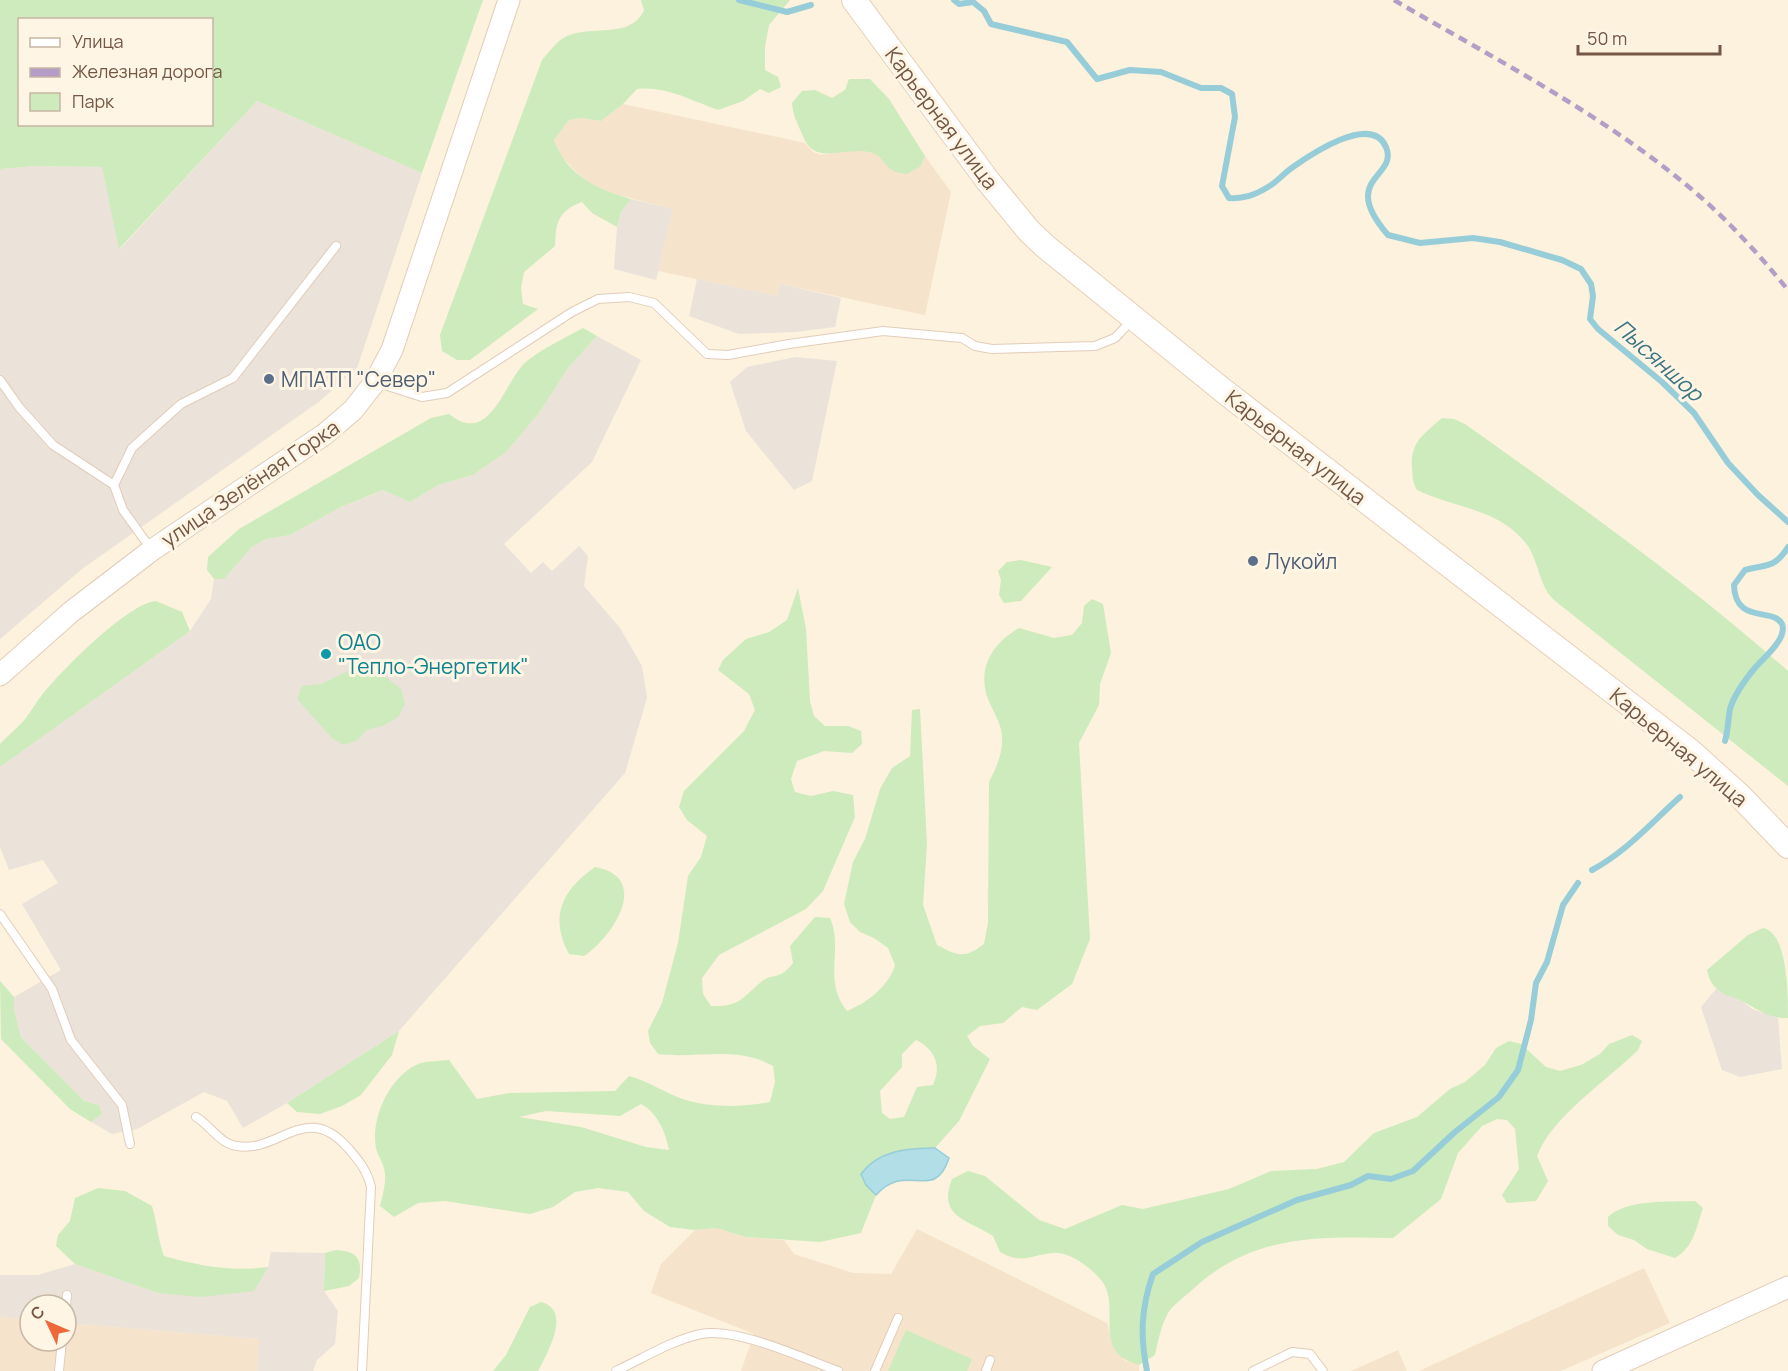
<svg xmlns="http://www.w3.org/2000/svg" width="1788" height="1371" font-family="Manrope,sans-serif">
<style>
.residential{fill:#f5e3cb}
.industrial{fill:#ebe2da}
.green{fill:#cdebbc;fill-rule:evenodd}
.water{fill:#b1dee7;stroke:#97cdd9;stroke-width:1.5}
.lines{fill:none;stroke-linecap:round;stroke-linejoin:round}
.stream{stroke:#97cdd9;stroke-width:6}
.service-casing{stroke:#e1cdb9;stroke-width:10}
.tertiary-casing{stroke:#e1cdb9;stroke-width:23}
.secondary-casing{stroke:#e7cfb7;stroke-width:26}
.service{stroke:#fff;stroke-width:8}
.tertiary{stroke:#fff;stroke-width:21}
.secondary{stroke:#fff;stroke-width:24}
.rail{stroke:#b49dc6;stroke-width:4.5;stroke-dasharray:9 6;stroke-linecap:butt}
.service-dot{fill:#5c6f8a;stroke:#fff5e4;stroke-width:2}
.culture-dot{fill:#0f9aa8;stroke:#fff5e4;stroke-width:2}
.labels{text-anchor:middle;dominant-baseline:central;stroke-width:6;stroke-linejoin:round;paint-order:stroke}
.street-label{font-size:21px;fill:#745745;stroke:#fff5e4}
.service-label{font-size:21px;fill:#4e5e75;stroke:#fff5e4;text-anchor:start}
.culture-label{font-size:21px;fill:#0d838f;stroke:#fff5e4;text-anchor:start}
.water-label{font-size:22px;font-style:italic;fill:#3b7482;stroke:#fff5e4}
</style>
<rect width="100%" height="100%" fill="#fdf2dd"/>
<path class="residential" d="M 623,104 L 805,143 L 813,152 L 821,155 L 844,150 L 861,150 L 877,154 L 893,171 L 921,166 L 925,156 L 951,192 L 925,315 L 780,284 L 777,296 L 658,271 L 672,209 L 604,191 L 586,182 L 560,155 L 554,140 L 569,120 L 581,118 L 601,121 Z
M 716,1228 L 746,1237 L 784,1240 L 794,1254 L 853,1273 L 891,1274 L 917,1229 L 1107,1323 L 1113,1346 L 1125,1361 L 1139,1365 L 1139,1371 L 741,1371 L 754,1334 L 651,1293 L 661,1264 L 695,1230 Z
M 1644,1268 L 1670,1323 L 1561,1371 L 1419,1371 Z
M 0,1317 L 30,1320 L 30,1341 L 66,1341 L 66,1323 L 260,1339 L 257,1371 L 0,1371 Z
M 1398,1350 L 1407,1371 L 1351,1371 Z"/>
<path class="industrial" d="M 257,101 L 422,173 L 357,368 L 320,401 L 82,569 L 0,639 L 0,169 L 37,166 L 102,167 L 120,249 Z
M 631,199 L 673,209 L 656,280 L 614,269 L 617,227 L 621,212 Z
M 697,279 L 777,296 L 780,284 L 841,298 L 835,327 L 795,332 L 739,334 L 689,316 Z
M 597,336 L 641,360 L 592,462 L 504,544 L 531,573 L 543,562 L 552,571 L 579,546 L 588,556 L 584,586 L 620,628 L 642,666 L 647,698 L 625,773 L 399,1031 L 287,1103 L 243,1128 L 227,1101 L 204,1092 L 137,1129 L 112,1134 L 91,1122 L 102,1114 L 99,1105 L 84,1101 L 21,1037 L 14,1010 L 14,997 L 61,970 L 22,904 L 58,883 L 43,860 L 9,870 L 0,847 L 0,767 L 190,631 L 211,599 L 214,579 L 224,579 L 252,547 L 266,539 L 290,535 L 341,507 L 384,490 L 410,502 L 438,485 L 473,475 L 506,452 L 539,413 L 568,368 Z
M 795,357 L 837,361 L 812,481 L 794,490 L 746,431 L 730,382 L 747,367 Z
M 1716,989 L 1742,1001 L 1752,1009 L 1778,1018 L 1782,1069 L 1740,1077 L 1722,1070 L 1701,1007 Z
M 271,1252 L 325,1253 L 324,1291 L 338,1311 L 335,1344 L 317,1360 L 313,1371 L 257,1371 L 259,1339 L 66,1323 L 66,1305 L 30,1305 L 30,1320 L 0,1317 L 0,1275 L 38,1275 L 75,1264 L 158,1293 L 268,1267 Z"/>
<path class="green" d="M 0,0 L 483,0 L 422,173 L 257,101 L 119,249 L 102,167 L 37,166 L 0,169 ZM 20,20 L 212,20 L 212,124 L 20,124 Z
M 641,0 L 790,0 L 769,25 L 765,47 L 765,70 L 778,77 L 781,87 L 769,93 L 760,89 L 743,101 L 718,110 C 690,100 666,86 637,89 L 623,104 L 601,121 L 581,118 L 569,120 L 554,140 C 567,176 597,189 631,199 L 621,212 L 617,227 L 592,213 L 582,202 C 558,211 556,222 555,246 L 524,272 L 521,288 L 523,304 L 538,309 L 470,360 L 457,360 L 442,351 L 440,335 L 542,60 C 548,53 557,41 565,37 C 591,24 631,40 644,10 Z
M 849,79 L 870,79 L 889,99 L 925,156 L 921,166 L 907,174 C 903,173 897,173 894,171 C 885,167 882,156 873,153 C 843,144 815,169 802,134 C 797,122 793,116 792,103 L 802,91 L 815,90 L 832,98 L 845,90 Z
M 583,328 L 597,336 L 568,368 L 539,413 L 506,452 L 473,475 L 438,485 L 410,502 L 383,490 L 341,507 L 290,535 L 266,539 L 252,547 L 224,579 L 214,579 L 207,570 L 208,557 L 239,529 L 431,418 L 449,414 C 491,448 504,380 527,361 C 543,348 565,338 583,328 Z
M 1442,418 L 1454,419 L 1465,424 C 1576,503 1686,581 1788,671 L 1788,786 L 1554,600 C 1538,585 1539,559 1525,542 C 1497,508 1454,508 1417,490 C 1412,482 1413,477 1412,468 C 1410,442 1424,434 1442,418 Z
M 1021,560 L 1052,567 L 1021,601 L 1004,603 L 999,595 L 1001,580 L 998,571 L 1007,562 Z
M 798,588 L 806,629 L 810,701 L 814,716 L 825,726 L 848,726 L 861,731 L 862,744 L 852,753 L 824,751 L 797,761 L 791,779 L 795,792 L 811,796 L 833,791 L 853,795 L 855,817 L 823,891 L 806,909 L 719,955 L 702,978 L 703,994 L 711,1006 C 740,1007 742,998 761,982 C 773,972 778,982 793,963 L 790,946 L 815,917 L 830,918 C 844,950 822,979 847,1011 C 867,1003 889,986 895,965 L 888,948 L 874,938 L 860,932 L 850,922 L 844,904 L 853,862 L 865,839 L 880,789 L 892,768 L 910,756 L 912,710 L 920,709 L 927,844 L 923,905 L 937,945 C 958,956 964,959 984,944 L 988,923 L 989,782 C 996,768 1003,754 1002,737 C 1002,722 990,708 986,693 C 979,664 995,642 1019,628 L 1054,638 L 1072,635 L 1082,623 L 1084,606 L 1092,599 L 1103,604 L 1111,653 L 1100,684 L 1099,705 L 1079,743 L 1090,939 L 1072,984 L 1037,1010 L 1022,1007 L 1003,1023 L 980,1026 L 967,1036 L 973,1046 L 990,1059 L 959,1121 L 935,1148 L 926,1149 L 866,1185 L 876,1195 L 861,1233 L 820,1242 L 746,1237 L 716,1228 L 695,1230 L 670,1227 L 644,1211 L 628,1192 L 598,1188 L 575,1192 L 553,1207 L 530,1214 L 445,1201 L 418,1203 L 394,1217 L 380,1206 C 383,1193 388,1178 383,1165 C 381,1159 377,1154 376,1148 C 370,1118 391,1073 421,1063 C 429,1061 440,1061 449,1060 L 477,1099 L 509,1093 L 615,1091 L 629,1076 C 649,1081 666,1094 686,1100 C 712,1108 744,1107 770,1102 L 775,1082 L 773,1066 C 737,1045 697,1059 658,1054 L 650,1043 L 648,1031 L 662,1003 L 678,943 L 688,876 L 701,857 L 707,836 L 687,820 L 679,807 L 684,791 L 744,731 L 755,710 L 749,694 L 718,670 L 723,660 L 746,639 L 769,632 L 787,620 ZM 916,1040 C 935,1049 942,1066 933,1085 L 917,1087 L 904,1117 L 890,1119 L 882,1113 L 880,1091 L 902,1067 L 902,1054 ZM 641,1104 C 657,1112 666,1133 669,1150 L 646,1147 L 581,1127 L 519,1117 L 546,1111 L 620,1116 Z
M 156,601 L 182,612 L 190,631 L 0,767 L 0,744 C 8,735 19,727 26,718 C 32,710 36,702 42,695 C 61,671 128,603 156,601 Z
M 363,664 L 378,671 L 401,689 L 405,704 L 398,717 L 383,726 L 366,730 L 358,740 L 344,745 L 333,739 L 297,699 L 302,686 L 321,684 Z
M 595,867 C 652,877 613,937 584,956 L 569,954 C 549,917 562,890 595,867 Z
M 1763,928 C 1788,933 1788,994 1788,1018 C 1767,1019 1757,1008 1740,1000 C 1731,996 1722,995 1715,987 C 1710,982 1709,977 1707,970 L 1748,935 Z
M 0,981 L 14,997 L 14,1010 L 21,1037 L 84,1101 L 99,1105 L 102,1114 L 91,1122 L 70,1109 L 1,1039 Z
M 399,1031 L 392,1055 L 361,1095 L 342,1106 L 320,1114 L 297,1112 L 287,1103 Z
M 1632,1035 L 1642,1041 L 1638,1050 C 1608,1080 1552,1116 1537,1156 L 1548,1181 L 1536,1201 L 1507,1203 L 1502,1195 L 1519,1169 L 1515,1129 L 1507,1120 L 1497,1119 L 1482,1126 L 1458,1153 L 1441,1199 L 1393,1238 C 1317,1237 1253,1234 1193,1289 C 1185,1297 1172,1305 1167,1315 C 1161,1327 1158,1341 1155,1355 L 1139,1365 C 1089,1352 1123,1306 1101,1280 C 1091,1268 1069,1251 1053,1253 C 1029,1255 1024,1265 1000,1252 L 993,1236 C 968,1220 937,1217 952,1179 L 968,1171 L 985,1176 L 1039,1220 L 1065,1229 L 1122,1205 L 1143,1209 L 1229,1189 L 1271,1171 L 1317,1169 L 1344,1162 L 1374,1133 L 1417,1117 L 1450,1089 L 1465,1082 L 1485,1065 L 1496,1048 L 1509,1041 L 1521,1044 L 1546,1067 L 1560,1071 L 1581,1065 L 1600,1054 L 1609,1044 Z
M 98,1188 L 125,1191 L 152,1206 C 157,1223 158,1239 164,1256 C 200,1266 231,1272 268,1267 L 254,1291 L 201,1297 L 158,1293 L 75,1264 L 56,1246 L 58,1235 L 70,1221 L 75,1198 Z
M 1695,1201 L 1703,1208 C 1696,1228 1694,1247 1675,1258 L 1647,1249 L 1634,1240 L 1618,1235 L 1608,1226 L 1608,1217 C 1626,1199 1670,1202 1695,1201 Z
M 336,1250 C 356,1251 363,1258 359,1278 L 349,1286 L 324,1291 L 325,1253 Z
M 541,1302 C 572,1310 548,1352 538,1371 L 493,1371 L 506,1355 L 530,1307 Z
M 906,1330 L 972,1359 L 967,1371 L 888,1371 Z"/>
<path class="water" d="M 935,1148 L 949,1158 C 934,1204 907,1160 876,1195 L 866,1185 L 861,1174 C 879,1149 908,1149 935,1148 Z"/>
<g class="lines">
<path class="stream" d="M 739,0 L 787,12 L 811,5
M 954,0 L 959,4 L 973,2 L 984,11 L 991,24 L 1067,42 L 1097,79 L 1130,70 L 1161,72 L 1201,88 L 1221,88 L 1232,94 L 1235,117 L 1222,186 L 1229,198 C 1244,199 1255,195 1268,187 C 1277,182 1284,173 1293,167 C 1310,155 1371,113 1386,147 C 1399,178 1338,177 1388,235 L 1420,243 L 1473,238 L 1500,242 L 1562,260 L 1581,269 L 1591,284 L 1593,296 L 1590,319 L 1598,329 L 1662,382 L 1694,413 L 1728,463 L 1758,495 L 1788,522
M 1725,741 C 1728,731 1728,720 1730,709 C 1734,695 1745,680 1754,669 C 1762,659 1788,639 1782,624 C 1774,607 1735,625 1734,585 L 1745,570 C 1767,564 1774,569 1788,547
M 1592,870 C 1627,851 1651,823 1680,797
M 1147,1371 C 1140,1336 1141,1308 1153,1274 L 1202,1242 L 1297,1200 L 1351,1185 L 1368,1176 L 1391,1179 L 1413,1171 L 1455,1132 L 1499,1097 L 1518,1070 L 1531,1020 L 1536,983 L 1547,962 L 1563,905 L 1578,883"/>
<defs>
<path id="service" d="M 0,380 L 19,407 L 53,445 L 114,485
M 375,382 L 422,397 L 447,393 L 572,312 L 598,299 L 629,297 L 654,303 L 707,354 L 728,355 L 789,344 L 883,331 L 962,338 L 975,346 L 992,349 L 1095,346 L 1115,338 L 1133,319
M 151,549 L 123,510 L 114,485 L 132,448 L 181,404 L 233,378 L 336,246
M 0,914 L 52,989 L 71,1040 L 122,1105 L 130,1144
M 196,1117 C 210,1125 220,1144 237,1146 C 280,1153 306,1100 348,1148 C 359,1161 367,1170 371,1187 L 362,1371
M 66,1305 L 67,1295
M 59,1371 L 62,1341
M 616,1371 C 642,1359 672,1340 701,1334 C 737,1327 802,1358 838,1371
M 875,1371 L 898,1318
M 986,1371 L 990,1360
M 1253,1371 L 1292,1352 L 1310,1354 L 1323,1371"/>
<path id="tertiary" d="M 0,675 L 71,612 L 152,550 L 325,434 L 353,410 L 375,382 L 392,350 L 509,0
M 1603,1371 L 1788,1287"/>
<path id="secondary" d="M 854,0 L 988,181 L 1029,231 L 1046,247 L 1225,392 L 1690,751 L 1740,796 L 1788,846"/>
</defs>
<use href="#service" class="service-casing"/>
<use href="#tertiary" class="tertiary-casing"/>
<use href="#secondary" class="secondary-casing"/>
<use href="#service" class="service"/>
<use href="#tertiary" class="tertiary"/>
<use href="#secondary" class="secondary"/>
<path class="rail" d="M 1394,0 C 1500,62 1629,128 1718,213 C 1743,237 1766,263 1788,290"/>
</g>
<g class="service-dot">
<circle cx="269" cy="379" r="6"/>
<circle cx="1253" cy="561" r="6"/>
</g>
<circle class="culture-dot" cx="326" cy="654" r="6"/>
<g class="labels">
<g class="street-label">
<text transform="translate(942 118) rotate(53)">Карьерная улица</text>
<text transform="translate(1296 447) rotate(38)">Карьерная улица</text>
<text transform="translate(250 483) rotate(-34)">улица Зелёная Горка</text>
<text transform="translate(1679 747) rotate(40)">Карьерная улица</text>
</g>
<g class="service-label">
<text x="281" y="379">МПАТП "Север"</text>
<text x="1265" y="561">Лукойл</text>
</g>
<g class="culture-label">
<text x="338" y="642">ОАО<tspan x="338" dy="24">"Тепло-Энергетик"</tspan></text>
</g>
<g class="water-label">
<text transform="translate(1659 360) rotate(42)">Пысяншор</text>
</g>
</g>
<rect x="18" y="18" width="195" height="108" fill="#fff5e4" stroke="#c7b6a4" stroke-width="1.5"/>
<rect x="30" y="38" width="30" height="9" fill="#ffffff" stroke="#c7b6a4" stroke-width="1.5"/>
<text x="72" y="48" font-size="18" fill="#745745">Улица</text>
<rect x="30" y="68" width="30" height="9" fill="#b49dc6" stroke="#c7b6a4" stroke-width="1.5"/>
<text x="72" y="78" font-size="18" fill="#745745">Железная дорога</text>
<rect x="30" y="93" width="30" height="18" fill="#cdebbc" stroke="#c7b6a4" stroke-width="1.5"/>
<text x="72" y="108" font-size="18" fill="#745745">Парк</text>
<g transform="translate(48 1323) rotate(314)"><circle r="28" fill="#fff5e4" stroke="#c7b6a4" stroke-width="1.5"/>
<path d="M0-4.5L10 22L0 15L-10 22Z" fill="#ef683a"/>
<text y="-9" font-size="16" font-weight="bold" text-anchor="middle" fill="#745745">С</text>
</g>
<path d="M1578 45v9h142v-9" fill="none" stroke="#745745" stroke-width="3"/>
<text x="1587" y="45" font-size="18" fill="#745745" stroke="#fff5e4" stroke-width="4.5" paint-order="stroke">50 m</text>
</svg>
